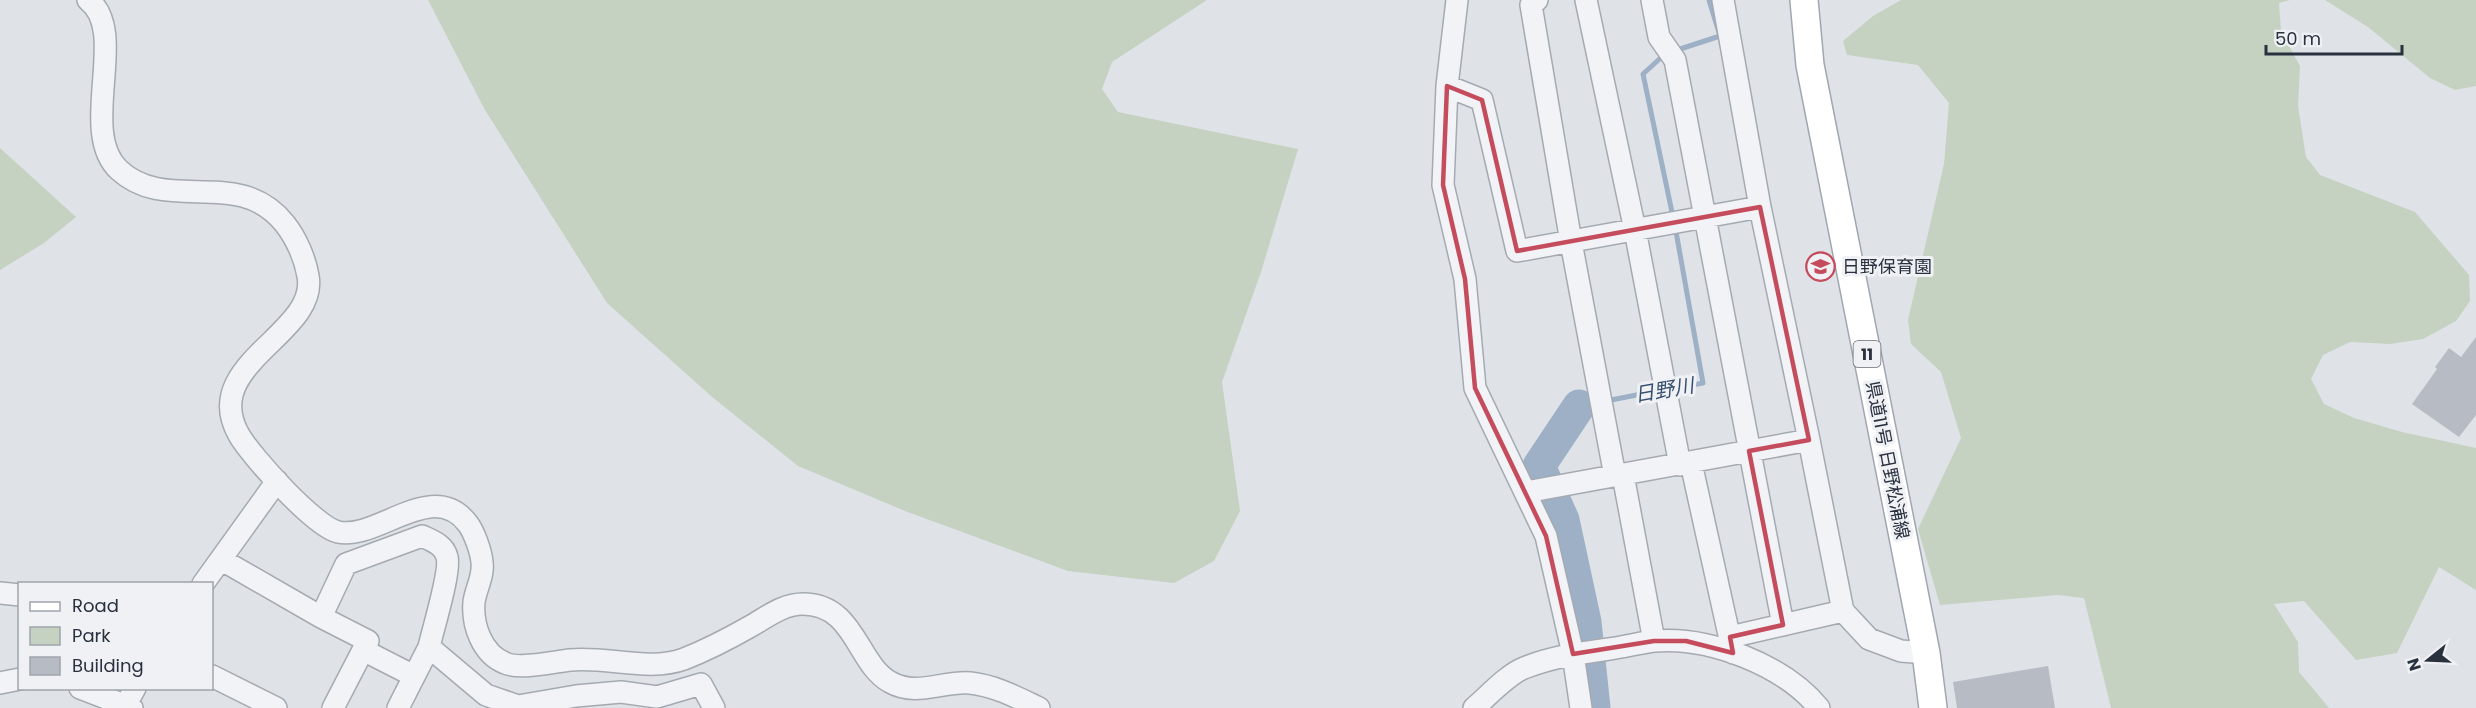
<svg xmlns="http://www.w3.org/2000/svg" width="2476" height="708" font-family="Poppins,'Noto Sans JP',sans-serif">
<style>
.green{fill:#c5d1c1}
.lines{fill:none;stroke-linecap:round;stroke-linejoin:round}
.stream{stroke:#9db0c6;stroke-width:5}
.river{stroke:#9db0c6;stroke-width:33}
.building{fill:#b7bcc4}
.minor-casing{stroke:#a5aab2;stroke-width:24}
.major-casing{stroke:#a0a7b3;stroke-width:30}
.minor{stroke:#f2f3f6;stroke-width:21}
.major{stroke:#fff;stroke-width:27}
.marked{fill:none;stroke:#c54c5d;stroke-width:4.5;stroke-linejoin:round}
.labels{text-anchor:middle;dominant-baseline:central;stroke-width:6;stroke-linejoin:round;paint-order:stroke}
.shield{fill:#eff1f5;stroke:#646b75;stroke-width:1.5}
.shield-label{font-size:16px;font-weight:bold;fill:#29313e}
.poi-label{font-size:18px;fill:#29313e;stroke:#eff1f5;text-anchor:start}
.street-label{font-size:18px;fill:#29313e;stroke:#eff1f5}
.water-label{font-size:20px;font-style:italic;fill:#364f6f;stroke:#eff1f5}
</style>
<rect width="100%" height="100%" fill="#dfe3e8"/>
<path class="green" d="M 428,0 L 1207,0 L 1112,62 L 1102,89 L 1118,112 L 1298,149 L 1261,272 L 1222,382 L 1240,511 L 1214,561 L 1174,583 L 1068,571 L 905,511 L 798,466 L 711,396 L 607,303 L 485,110 Z
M 1901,0 L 2290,0 L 2279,3 L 2281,31 L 2300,66 L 2298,106 L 2306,157 L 2320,175 L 2415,212 L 2469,275 L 2470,301 L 2456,321 L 2423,339 L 2390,344 L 2350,342 L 2323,355 L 2311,379 L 2324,404 L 2354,418 L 2402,432 L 2476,448 L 2476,590 L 2439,567 L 2397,653 L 2356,660 L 2304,601 L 2274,604 L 2298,642 L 2299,672 L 2329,708 L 2111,708 L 2084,598 L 2058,595 L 1940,605 L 1918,529 L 1961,438 L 1941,372 L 1911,344 L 1908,320 L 1944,164 L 1949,103 L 1918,65 L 1847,55 L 1843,41 L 1873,16 Z
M 2325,0 L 2476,0 L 2476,86 L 2455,90 L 2430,78 L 2368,27 Z
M 0,148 L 76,217 L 44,243 L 0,270 Z"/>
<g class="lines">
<path class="stream" d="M 1674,51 L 1720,36 L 1709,0
M 1665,54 L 1643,74 L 1673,217
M 1671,389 L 1703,383 L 1675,226
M 1606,401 L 1662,390
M 1579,406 L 1597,402"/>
<path class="river" d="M 1579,406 L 1539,466 L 1563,520 L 1585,622 L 1594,708"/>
</g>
<path class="building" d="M 2476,337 L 2476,415 L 2459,437 L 2412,404 L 2437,369 L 2435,367 L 2449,348 L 2461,357 Z
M 2048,666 L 2055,708 L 1957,708 L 1953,682 Z"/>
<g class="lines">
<defs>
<path id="minor" d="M 88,0 C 130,31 77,131 119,170 C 168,215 238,165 285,224 C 296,238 305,258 308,276 C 319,334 198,364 239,435 C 251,456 315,527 338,532 C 377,541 433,477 468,524 C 474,532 481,551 482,562 C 484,576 476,588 474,602 C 472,625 482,654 505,663 C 520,670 553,662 570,660 C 607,656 649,672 684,659 C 707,650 730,638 751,626 C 767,617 783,604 803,604 C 855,604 857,664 890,682 C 916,697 942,681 970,683 C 996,686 1016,697 1039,708
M 1457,0 L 1447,86 L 1443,185 L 1465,279 L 1475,388 L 1546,536 L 1573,654 L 1581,708
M 1537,0 L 1531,5 L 1571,242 L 1615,476
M 1586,0 L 1635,230 L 1680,465
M 1652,0 L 1659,37 L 1675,60 L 1783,625
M 1447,86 L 1482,100 L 1517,251 L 1760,207
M 1809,440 L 1843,611 L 1869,639 L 1901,651 L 1926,653
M 1691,463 L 1733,653
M 1623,475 L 1654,641
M 1526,492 L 1809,440 L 1760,207 L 1723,0
M 222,560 L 321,617 L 346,564 L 422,536 C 433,541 444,545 447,557 C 451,571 433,629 429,647 L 486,695 L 518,706 L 576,696 L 621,692 L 657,697 L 701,684 L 714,708
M 203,584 L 277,481
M 0,593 L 20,595
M 321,617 L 368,641 L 363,650 L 414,676
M 1730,637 L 1843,611
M 212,676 L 276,708
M 0,683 L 20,679
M 80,688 L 132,708
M 124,708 L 135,688
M 333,708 L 363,650
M 398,708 L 429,647
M 1474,708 C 1487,697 1508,674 1524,668 C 1551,657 1580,653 1609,649 C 1624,647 1639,643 1654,641 C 1709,636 1784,665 1819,708"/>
<path id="major" d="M 1804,0 L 1810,65 L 1926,653 L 1933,708"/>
</defs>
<use href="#minor" class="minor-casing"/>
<use href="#major" class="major-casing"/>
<use href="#minor" class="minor"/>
<use href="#major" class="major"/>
</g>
<path class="marked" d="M 1447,86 L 1482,100 L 1517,251 L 1760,207 L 1809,440 L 1749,451 L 1783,625 L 1730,637 L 1733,653 L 1686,641 L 1654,641 L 1573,654 L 1546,536 L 1475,388 L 1465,279 L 1443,185 Z"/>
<defs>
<symbol id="school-ring" viewBox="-11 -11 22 22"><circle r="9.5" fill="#eff1f5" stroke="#c54c5d" stroke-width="1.5"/><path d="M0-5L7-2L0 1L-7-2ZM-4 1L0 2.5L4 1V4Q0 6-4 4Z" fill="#c54c5d"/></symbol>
</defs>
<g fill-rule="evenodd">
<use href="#school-ring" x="1804" y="250" width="33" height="33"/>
</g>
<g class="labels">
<rect class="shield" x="1853.5" y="341" width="27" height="26" rx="4.5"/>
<g class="shield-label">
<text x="1867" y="354">11</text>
</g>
<g class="poi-label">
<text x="1842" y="266">日野保育園</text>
</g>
<g class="street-label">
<text transform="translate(1888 460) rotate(79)">県道11号 日野松浦線</text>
</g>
<g class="water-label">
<text transform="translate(1664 390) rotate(-10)">日野川</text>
</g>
</g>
<rect x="18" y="582" width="195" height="108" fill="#eff1f5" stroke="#a0a4ac" stroke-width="1.5"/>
<rect x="30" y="602" width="30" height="9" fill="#ffffff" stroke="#a0a4ac" stroke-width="1.5"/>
<text x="72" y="612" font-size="18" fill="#29313e">Road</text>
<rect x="30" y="627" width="30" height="18" fill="#c5d1c1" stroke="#a0a4ac" stroke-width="1.5"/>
<text x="72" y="642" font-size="18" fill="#29313e">Park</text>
<rect x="30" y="657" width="30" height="18" fill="#b7bcc4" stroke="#a0a4ac" stroke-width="1.5"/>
<text x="72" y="672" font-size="18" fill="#29313e">Building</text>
<g transform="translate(2428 660) rotate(252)" stroke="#eff1f5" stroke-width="4.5" paint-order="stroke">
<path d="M0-4.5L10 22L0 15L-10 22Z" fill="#29313e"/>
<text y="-9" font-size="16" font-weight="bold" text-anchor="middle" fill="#29313e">N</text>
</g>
<path d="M2266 45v9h136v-9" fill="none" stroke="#29313e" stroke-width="3"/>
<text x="2275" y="45" font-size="18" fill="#29313e" stroke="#eff1f5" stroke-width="4.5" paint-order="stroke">50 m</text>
</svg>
